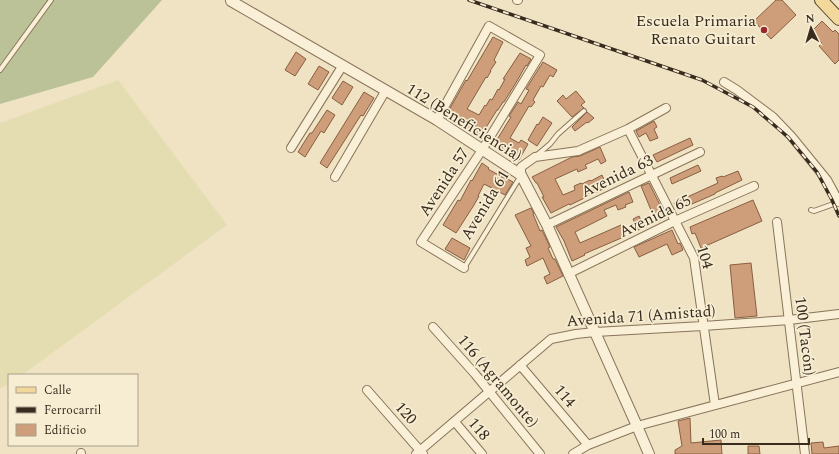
<svg xmlns="http://www.w3.org/2000/svg" width="839" height="454" font-family="Spectral,serif">
<style>
.farmland{fill:#e4ddb1}
.cemetery{fill:#bcc297}
.building{fill:#cd9e79;stroke:#895e40}
.lines{fill:none;stroke-linecap:round;stroke-linejoin:round}
.service-casing{stroke:#89745a;stroke-width:6}
.minor-casing{stroke:#89745a;stroke-width:10}
.tertiary-casing{stroke:#89745a;stroke-width:12}
.primary-casing{stroke:#57422e;stroke-width:14}
.service{stroke:#f9f0d7;stroke-width:4}
.minor{stroke:#f9f0d7;stroke-width:8}
.tertiary{stroke:#f9f0d7;stroke-width:10}
.primary{stroke:#f2d89b;stroke-width:12}
.rail-casing{stroke:#392c1e;stroke-width:3.5}
.rail{stroke:#f6edd3;stroke-width:2;stroke-dasharray:6;stroke-linecap:butt}
.poi-dot{fill:#992a29;stroke:#f6edd3;stroke-width:1.5}
.labels{text-anchor:middle;dominant-baseline:central;stroke-width:3.5;stroke-linejoin:round;paint-order:stroke}
.poi-label{font-size:16px;fill:#392c1e;stroke:#f6edd3;text-anchor:end}
.street-label{font-size:16px;fill:#392c1e;stroke:#f6edd3}
</style>
<rect width="100%" height="100%" fill="#efe3c4"/>
<path class="farmland" d="M 118,80 L 227,225 L 22,375 L 9,375 L 9,384 L 0,388 L 0,123 Z"/>
<path class="cemetery" d="M 0,0 L 162,0 L 93,77 L 0,104 Z"/>
<path class="building" d="M 776,0 L 782,0 L 796,15 L 771,39 L 754,21 Z
M 822,21 L 833,32 L 835,30 L 839,34 L 839,60 L 835,64 L 819,46 L 822,43 L 811,32 Z
M 493,37 L 503,42 L 494,60 L 496,62 L 490,71 L 491,71 L 487,78 L 486,77 L 467,109 L 479,115 L 485,105 L 486,106 L 490,99 L 492,100 L 498,89 L 499,90 L 505,79 L 503,79 L 520,53 L 531,59 L 527,66 L 526,65 L 517,81 L 504,102 L 503,102 L 498,110 L 497,110 L 480,137 L 466,130 L 467,128 L 451,119 L 450,120 L 445,117 L 466,80 L 467,81 Z
M 296,52 L 306,59 L 295,76 L 285,70 Z
M 543,62 L 557,70 L 553,77 L 550,75 L 543,87 L 541,86 L 533,100 L 535,102 L 531,107 L 529,106 L 510,138 L 519,143 L 521,140 L 528,144 L 519,160 L 508,154 L 507,155 L 493,146 L 511,117 L 509,116 L 518,102 L 521,104 L 529,90 L 526,89 Z
M 319,66 L 329,72 L 318,90 L 308,84 Z
M 343,81 L 353,87 L 342,105 L 332,98 Z
M 576,91 L 585,102 L 581,105 L 584,108 L 572,117 L 557,101 L 563,95 L 566,99 Z
M 364,92 L 374,98 L 363,116 L 361,115 L 327,168 L 320,163 Z
M 327,110 L 335,115 L 324,133 L 321,131 L 305,157 L 298,152 L 310,133 L 312,133 Z
M 587,112 L 594,118 L 588,123 L 587,122 L 575,131 L 572,127 Z
M 543,117 L 552,123 L 537,146 L 528,140 L 537,124 L 538,125 Z
M 654,121 L 657,127 L 654,129 L 658,138 L 650,141 L 646,133 L 639,137 L 636,131 Z
M 690,138 L 693,145 L 657,162 L 653,155 Z
M 600,147 L 606,161 L 601,164 L 598,159 L 585,165 L 587,168 L 578,172 L 577,169 L 555,179 L 563,195 L 575,190 L 574,186 L 581,183 L 582,184 L 590,180 L 591,181 L 602,175 L 607,187 L 570,205 L 569,204 L 551,213 L 542,197 L 544,197 L 537,183 L 536,183 L 532,177 L 572,157 L 580,156 Z
M 482,163 L 489,168 L 488,169 L 504,178 L 504,177 L 513,182 L 505,195 L 484,184 L 478,196 L 479,196 L 474,205 L 456,233 L 443,225 L 458,200 L 460,201 L 471,180 L 472,181 Z
M 698,165 L 701,171 L 672,184 L 670,178 Z
M 738,171 L 742,180 L 715,193 L 715,194 L 678,210 L 674,203 L 718,183 L 716,178 L 722,176 L 723,177 Z
M 649,183 L 666,217 L 656,222 L 641,186 Z
M 629,192 L 633,202 L 625,205 L 626,207 L 618,210 L 616,205 L 604,210 L 607,216 L 575,232 L 580,243 L 621,225 L 626,236 L 584,254 L 585,255 L 572,261 L 564,241 L 556,227 Z
M 753,200 L 762,221 L 701,248 L 695,233 L 692,234 L 690,227 Z
M 531,208 L 534,214 L 533,214 L 540,231 L 542,230 L 550,247 L 548,248 L 553,259 L 555,259 L 563,276 L 547,284 L 544,277 L 550,274 L 543,258 L 527,266 L 525,260 L 530,257 L 526,248 L 531,246 L 515,215 Z
M 639,216 L 644,227 L 638,230 L 633,219 Z
M 672,230 L 678,244 L 680,243 L 683,250 L 672,255 L 667,244 L 639,257 L 634,247 Z
M 452,238 L 470,248 L 464,260 L 445,249 Z
M 751,263 L 757,316 L 735,318 L 730,265 Z
M 690,418 L 691,443 L 721,440 L 722,454 L 675,454 L 675,450 L 682,446 L 678,421 Z
M 823,442 L 824,448 L 839,446 L 839,454 L 812,454 L 811,443 Z
M 748,446 L 759,446 L 760,454 L 748,454 Z"/>
<g class="lines">
<defs>
<path id="service" d="M 0,70 L 51,0
M 537,155 L 550,144 L 558,134 L 584,111
M 811,210 L 814,211 L 839,202
M 464,268 L 520,177"/>
<path id="minor" d="M 517,0 L 518,0
M 724,82 L 737,90 L 773,117 L 792,137 L 827,180 L 839,202
M 437,120 L 489,26 L 540,55 L 482,150 L 421,242 L 464,268
M 628,129 L 694,258 L 715,405
M 291,148 L 343,65
M 521,175 L 521,167 L 535,157 L 578,151 L 628,129 L 666,108
M 335,177 L 386,90
M 777,222 L 805,454
M 547,225 L 700,152
M 568,274 L 675,221 L 754,186
M 433,327 L 475,374 L 540,454
M 520,365 L 588,445
M 367,390 L 423,454
M 455,422 L 482,454
M 81,453 L 81,454
M 416,454 L 551,339 L 576,334 L 595,332 L 703,326 L 789,320 L 839,314
M 573,454 L 588,445 L 637,426 L 839,372"/>
<path id="tertiary" d="M 232,0 L 231,1 L 437,120 L 521,175 L 547,225 L 637,426 L 649,454"/>
<path id="primary" d="M 821,0 L 839,19"/>
</defs>
<use href="#service" class="service-casing"/>
<use href="#minor" class="minor-casing"/>
<use href="#tertiary" class="tertiary-casing"/>
<use href="#primary" class="primary-casing"/>
<use href="#service" class="service"/>
<use href="#minor" class="minor"/>
<use href="#tertiary" class="tertiary"/>
<use href="#primary" class="primary"/>
<defs>
<path id="rail" d="M 469,0 L 702,80 L 753,107 L 788,137 L 817,172 L 832,200 L 839,216"/>
</defs>
<use href="#rail" class="rail-casing"/>
<use href="#rail" class="rail"/>
</g>
<circle class="poi-dot" cx="764" cy="30" r="4"/>
<g class="labels">
<g class="poi-label">
<text x="756" y="21">Escuela Primaria<tspan x="756" dy="18">Renato Guitart</tspan></text>
</g>
<g class="street-label">
<text transform="translate(464 122) rotate(32)">112 (Beneficiencia)</text>
<text transform="translate(617 176) rotate(-26)">Avenida 63</text>
<text transform="translate(444 182) rotate(-57)">Avenida 57</text>
<text transform="translate(485 205) rotate(-59)">Avenida 61</text>
<text transform="translate(655 216) rotate(-26)">Avenida 65</text>
<text transform="translate(705 257) rotate(73)">104</text>
<text transform="translate(641 316) rotate(-4)">Avenida 71 (Amistad)</text>
<text transform="translate(805 336) rotate(83)">100 (Tacón)</text>
<text transform="translate(498 381) rotate(50)">116 (Agramonte)</text>
<text transform="translate(565 396) rotate(50)">114</text>
<text transform="translate(406 413) rotate(49)">120</text>
<text transform="translate(479 429) rotate(50)">118</text>
</g>
</g>
<rect x="8" y="374" width="130" height="72" fill="#f6edd3" stroke="#aaa08b"/>
<rect x="16" y="387" width="20" height="6" fill="#f2d89b" stroke="#aaa08b"/>
<text x="44" y="394" font-size="12" fill="#392c1e">Calle</text>
<rect x="16" y="407" width="20" height="6" fill="#392c1e" stroke="#aaa08b"/>
<text x="44" y="414" font-size="12" fill="#392c1e">Ferrocarril</text>
<rect x="16" y="424" width="20" height="12" fill="#cd9e79" stroke="#aaa08b"/>
<text x="44" y="434" font-size="12" fill="#392c1e">Edificio</text>
<g transform="translate(811 28) rotate(355)" stroke="#f6edd3" stroke-width="3" paint-order="stroke">
<path d="M0-3L7 15L0 10L-7 15Z" fill="#392c1e"/>
<text y="-6" font-size="11" font-weight="bold" text-anchor="middle" fill="#392c1e">N</text>
</g>
<path d="M703 438v6h106v-6" fill="none" stroke="#392c1e" stroke-width="2"/>
<text x="709" y="438" font-size="12" fill="#392c1e" stroke="#f6edd3" stroke-width="3" paint-order="stroke">100 m</text>
</svg>
